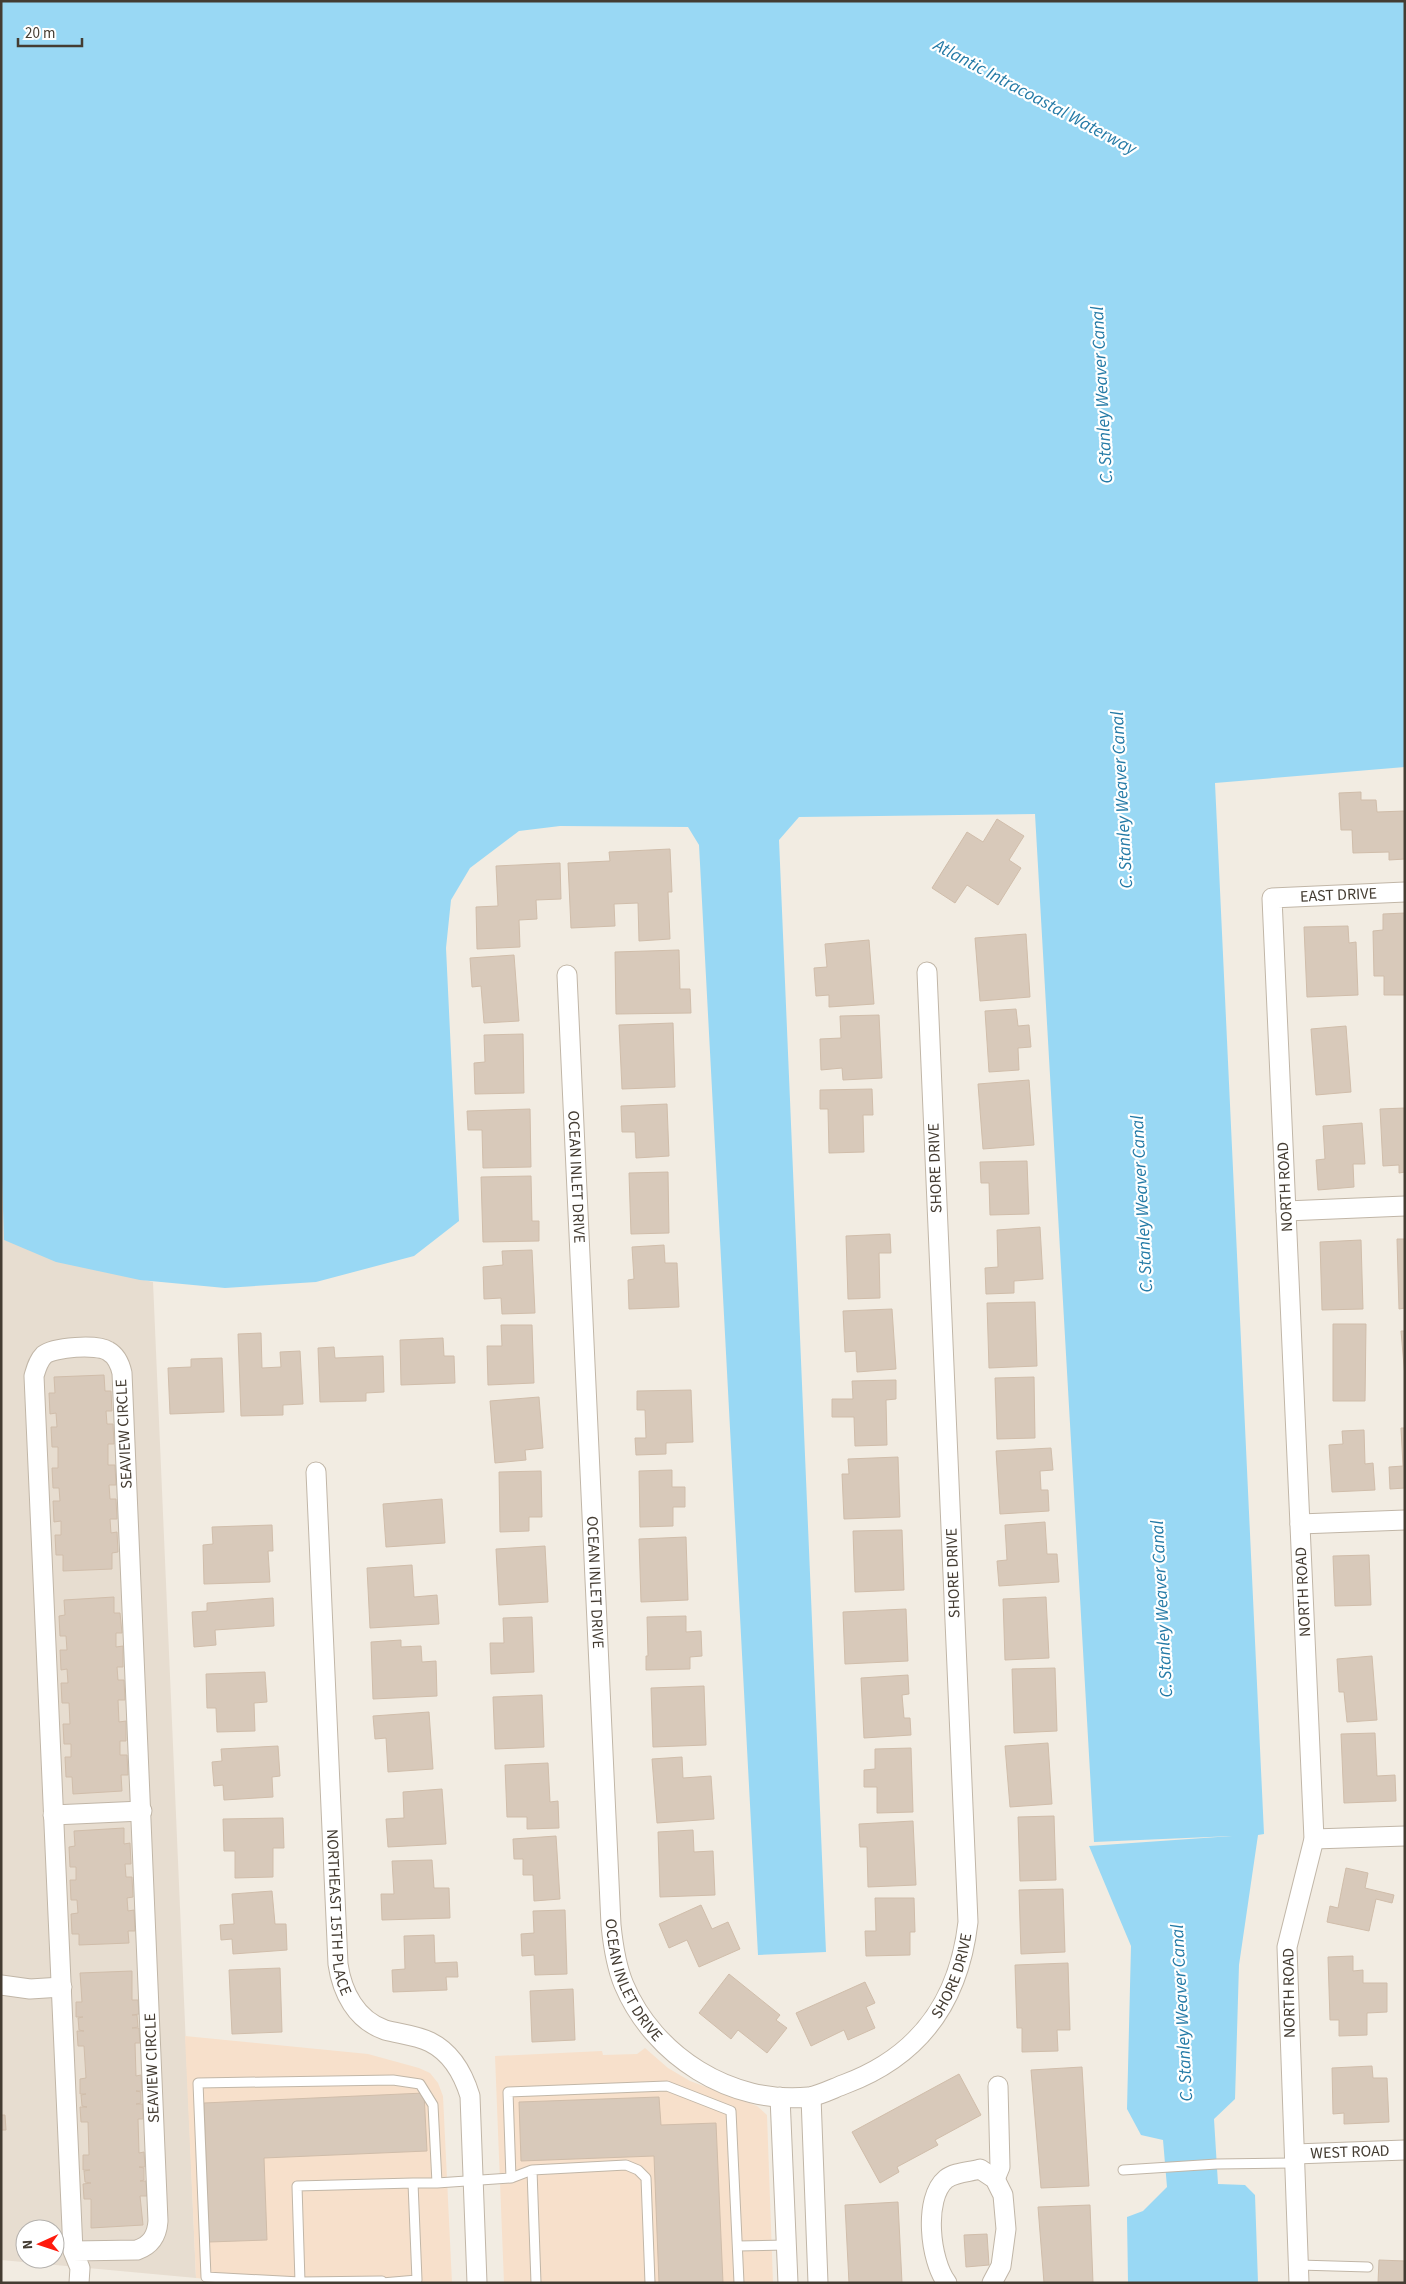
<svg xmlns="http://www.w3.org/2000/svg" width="1406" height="2284" font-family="'Source Sans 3',sans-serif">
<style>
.residential{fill:#e7ddd0;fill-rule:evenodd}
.commercial{fill:#f7e0cb}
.water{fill:#99d8f4}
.building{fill:#d8c9ba;stroke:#d0bdaa}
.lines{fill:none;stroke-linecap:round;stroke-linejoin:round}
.lane-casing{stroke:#c1b6a7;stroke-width:11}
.street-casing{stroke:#c1b6a7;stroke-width:21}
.lane{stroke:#fff;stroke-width:9}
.street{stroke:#fff;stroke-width:19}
.labels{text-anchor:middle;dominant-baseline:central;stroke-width:4.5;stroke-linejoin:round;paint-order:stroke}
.street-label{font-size:16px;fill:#443c32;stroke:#fff}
.water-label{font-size:18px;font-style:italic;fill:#247aa6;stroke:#fff}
</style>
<rect width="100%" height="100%" fill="#f2ece2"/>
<path class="residential" d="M 1,1148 L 4,1240 L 108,1272 L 153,1282 L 196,2278 L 1,2260 ZM 25,2229 L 55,2229 L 55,2259 L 25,2259 Z"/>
<path class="commercial" d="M 185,2036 L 368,2054 L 419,2068 L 430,2073 L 438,2083 L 443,2096 L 452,2283 L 245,2283 L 196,2278 Z
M 645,2048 L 668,2068 L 690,2081 L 757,2106 L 767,2115 L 773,2283 L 504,2283 L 495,2056 L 602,2051 L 603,2055 L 637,2054 Z"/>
<path class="water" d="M 1,1 L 1405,1 L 1405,767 L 1215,783 L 1264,1834 L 1258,1835 L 1239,1965 L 1235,2099 L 1214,2119 L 1218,2184 L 1245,2185 L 1255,2195 L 1258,2283 L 1128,2283 L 1127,2217 L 1143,2211 L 1167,2187 L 1163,2140 L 1141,2135 L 1127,2109 L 1131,1946 L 1089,1846 L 1232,1836 L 1094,1842 L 1035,814 L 799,817 L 779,840 L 826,1952 L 758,1955 L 699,845 L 688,827 L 560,826 L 519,831 L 470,868 L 451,900 L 446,948 L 459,1221 L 414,1256 L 316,1282 L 225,1288 L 140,1280 L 56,1262 L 4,1240 L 1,1148 Z"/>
<path class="building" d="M 1361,792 L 1361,800 L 1376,800 L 1377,812 L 1405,811 L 1405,859 L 1389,860 L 1389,852 L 1353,853 L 1352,830 L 1341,830 L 1339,793 Z
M 997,819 L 1024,836 L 1009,860 L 1021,868 L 998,905 L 967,885 L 955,903 L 932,888 L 967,832 L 983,842 Z
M 670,849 L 672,892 L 668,892 L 670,939 L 639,941 L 638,903 L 614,904 L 615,926 L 571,928 L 568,863 L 610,861 L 609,852 Z
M 560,863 L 561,899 L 536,900 L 537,919 L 519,920 L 520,947 L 477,949 L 476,907 L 498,906 L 496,866 Z
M 1405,913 L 1405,995 L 1384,995 L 1384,976 L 1374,976 L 1373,931 L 1383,930 L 1383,914 Z
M 1348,926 L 1349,943 L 1356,942 L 1358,995 L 1307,997 L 1304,927 Z
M 1026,934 L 1030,997 L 980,1001 L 975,938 Z
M 869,940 L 874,1004 L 829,1007 L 829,995 L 816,996 L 814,968 L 827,967 L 825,944 Z
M 679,950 L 680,989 L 690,989 L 691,1013 L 616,1014 L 615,952 Z
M 514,955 L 519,1021 L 484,1023 L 481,986 L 472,987 L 470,958 Z
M 1016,1009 L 1018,1026 L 1029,1025 L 1031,1047 L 1018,1048 L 1019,1070 L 989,1072 L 985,1011 Z
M 879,1015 L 882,1078 L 843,1080 L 842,1068 L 821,1070 L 820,1039 L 841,1038 L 840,1016 Z
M 673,1023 L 675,1087 L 622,1089 L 619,1025 Z
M 1346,1026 L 1351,1092 L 1316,1095 L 1311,1029 Z
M 523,1034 L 524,1093 L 475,1094 L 474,1063 L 485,1062 L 484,1035 Z
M 1029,1080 L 1034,1145 L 983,1149 L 978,1084 Z
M 872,1089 L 873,1115 L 863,1115 L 864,1152 L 829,1153 L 828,1109 L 820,1109 L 820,1090 Z
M 667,1104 L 669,1156 L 636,1158 L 635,1132 L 622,1132 L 621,1106 Z
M 1405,1108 L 1405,1172 L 1399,1173 L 1399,1165 L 1383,1166 L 1380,1109 Z
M 530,1109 L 531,1167 L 483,1168 L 482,1130 L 468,1130 L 467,1111 Z
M 1362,1123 L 1365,1164 L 1353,1164 L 1354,1187 L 1318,1190 L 1316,1160 L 1325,1159 L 1323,1126 Z
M 1027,1161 L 1029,1214 L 990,1215 L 989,1183 L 981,1183 L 980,1162 Z
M 668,1172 L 669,1233 L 631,1234 L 629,1173 Z
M 531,1176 L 532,1221 L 539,1221 L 539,1241 L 483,1242 L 481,1177 Z
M 1040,1227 L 1043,1279 L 1014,1281 L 1014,1293 L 986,1294 L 985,1268 L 998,1267 L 997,1230 Z
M 890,1234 L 891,1253 L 879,1253 L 880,1298 L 848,1299 L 846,1236 Z
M 1397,1239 L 1405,1239 L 1405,1308 L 1399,1309 Z
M 1361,1240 L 1363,1309 L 1322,1310 L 1320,1242 Z
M 664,1245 L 665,1263 L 677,1263 L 679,1307 L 629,1309 L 628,1280 L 634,1279 L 632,1247 Z
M 532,1250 L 535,1313 L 502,1314 L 501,1298 L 484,1299 L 483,1267 L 503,1265 L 502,1251 Z
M 1035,1302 L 1037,1366 L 989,1368 L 987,1303 Z
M 892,1309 L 896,1369 L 857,1372 L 856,1351 L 845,1352 L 843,1311 Z
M 1333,1324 L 1366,1324 L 1365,1401 L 1333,1401 Z
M 501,1325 L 532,1325 L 534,1383 L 488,1385 L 487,1346 L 502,1346 Z
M 1401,1331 L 1405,1331 L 1405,1377 Z
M 261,1333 L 262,1368 L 281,1367 L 280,1352 L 300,1351 L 303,1404 L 283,1405 L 283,1415 L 241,1416 L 238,1334 Z
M 443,1338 L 444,1356 L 454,1356 L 455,1383 L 401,1385 L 400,1340 Z
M 334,1347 L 335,1358 L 383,1356 L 384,1392 L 366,1393 L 366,1401 L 320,1402 L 318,1348 Z
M 222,1358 L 224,1412 L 170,1414 L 168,1368 L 191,1367 L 191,1359 Z
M 104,1375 L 105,1391 L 111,1391 L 112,1411 L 106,1411 L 107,1424 L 113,1424 L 114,1444 L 108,1444 L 108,1465 L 115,1465 L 116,1485 L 109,1485 L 110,1499 L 116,1499 L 117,1519 L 110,1519 L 111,1533 L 117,1532 L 118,1552 L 112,1553 L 112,1569 L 63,1571 L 63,1555 L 56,1555 L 55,1535 L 61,1535 L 61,1521 L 54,1522 L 53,1501 L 60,1501 L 59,1488 L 53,1488 L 52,1468 L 58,1468 L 58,1447 L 52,1447 L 51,1427 L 57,1427 L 56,1413 L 50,1414 L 49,1393 L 55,1393 L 54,1377 Z
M 1034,1377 L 1035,1438 L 997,1439 L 995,1378 Z
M 896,1380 L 896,1399 L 886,1400 L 887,1445 L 855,1446 L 854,1417 L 832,1417 L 832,1399 L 853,1399 L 852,1381 Z
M 691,1390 L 693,1442 L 666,1443 L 666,1454 L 636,1455 L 635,1438 L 646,1438 L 645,1410 L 637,1410 L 637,1391 Z
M 539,1397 L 543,1448 L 525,1450 L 526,1460 L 495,1463 L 490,1401 Z
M 1401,1428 L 1405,1428 L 1405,1488 L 1390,1489 L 1389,1467 L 1403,1466 Z
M 1364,1430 L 1365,1464 L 1373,1463 L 1375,1490 L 1332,1492 L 1329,1445 L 1343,1444 L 1342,1431 Z
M 1051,1448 L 1053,1470 L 1040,1471 L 1041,1490 L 1048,1490 L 1049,1511 L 1000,1514 L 996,1451 Z
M 898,1457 L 900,1517 L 844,1519 L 842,1474 L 849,1474 L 848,1459 Z
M 672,1470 L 672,1487 L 685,1487 L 685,1507 L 673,1507 L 673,1526 L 640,1527 L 639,1471 Z
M 541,1471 L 542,1517 L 529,1517 L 529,1531 L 500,1532 L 499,1472 Z
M 442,1499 L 445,1543 L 386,1547 L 383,1504 Z
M 1045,1522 L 1047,1554 L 1057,1554 L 1059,1582 L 999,1586 L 997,1561 L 1007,1560 L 1005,1525 Z
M 272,1525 L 273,1551 L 268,1551 L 270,1582 L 204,1584 L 203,1545 L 213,1544 L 212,1527 Z
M 902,1530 L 904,1590 L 855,1592 L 853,1531 Z
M 686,1537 L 688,1600 L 641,1602 L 639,1539 Z
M 545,1546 L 548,1602 L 499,1605 L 496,1549 Z
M 1369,1555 L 1371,1605 L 1335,1606 L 1333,1556 Z
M 412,1565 L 414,1597 L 437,1595 L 439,1624 L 370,1628 L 367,1568 Z
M 114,1597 L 114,1613 L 120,1613 L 122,1633 L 116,1633 L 116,1647 L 123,1646 L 123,1667 L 117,1667 L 118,1680 L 124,1680 L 125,1700 L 118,1700 L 119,1722 L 126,1721 L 126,1741 L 120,1741 L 120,1755 L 127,1755 L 128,1775 L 121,1775 L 122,1791 L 73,1794 L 72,1777 L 66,1777 L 65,1757 L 71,1757 L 71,1744 L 64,1744 L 63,1724 L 70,1724 L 69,1703 L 62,1703 L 61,1683 L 68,1683 L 67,1669 L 61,1670 L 60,1650 L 67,1650 L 66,1636 L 60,1636 L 59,1616 L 65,1615 L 64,1600 Z
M 1046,1597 L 1049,1658 L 1005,1660 L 1003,1599 Z
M 273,1598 L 274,1626 L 215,1630 L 216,1645 L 194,1647 L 192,1612 L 207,1611 L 207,1603 Z
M 906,1609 L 908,1661 L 845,1664 L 843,1612 Z
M 686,1616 L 686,1632 L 701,1631 L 702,1656 L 690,1657 L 690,1669 L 646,1670 L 646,1656 L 648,1656 L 647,1617 Z
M 532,1617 L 534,1672 L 491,1674 L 490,1643 L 504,1643 L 503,1618 Z
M 401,1640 L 401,1647 L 421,1646 L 422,1662 L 436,1661 L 437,1696 L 373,1699 L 371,1642 Z
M 1372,1656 L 1377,1720 L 1347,1722 L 1344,1692 L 1339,1692 L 1337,1659 Z
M 1055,1668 L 1057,1731 L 1014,1733 L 1012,1669 Z
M 265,1672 L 267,1702 L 254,1703 L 255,1731 L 217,1732 L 216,1708 L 207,1708 L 206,1674 Z
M 908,1675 L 909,1694 L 902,1695 L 904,1718 L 910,1718 L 911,1735 L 864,1738 L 861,1678 Z
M 704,1686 L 706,1745 L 653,1747 L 651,1688 Z
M 542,1695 L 544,1747 L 495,1749 L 493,1697 Z
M 429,1712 L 433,1769 L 388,1772 L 386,1738 L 375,1739 L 373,1716 Z
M 1375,1733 L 1377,1776 L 1395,1775 L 1396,1801 L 1344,1803 L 1341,1734 Z
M 1048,1743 L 1052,1804 L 1010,1807 L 1005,1746 Z
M 278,1746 L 280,1776 L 272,1777 L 273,1797 L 224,1800 L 223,1785 L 214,1786 L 212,1762 L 222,1761 L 221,1749 Z
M 911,1748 L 913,1812 L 877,1813 L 877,1787 L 864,1787 L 864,1770 L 875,1769 L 875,1749 Z
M 682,1757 L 683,1778 L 711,1776 L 714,1819 L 657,1823 L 652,1759 Z
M 548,1763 L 550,1802 L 558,1801 L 559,1828 L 527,1829 L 527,1817 L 507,1817 L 505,1765 Z
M 442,1789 L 446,1844 L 388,1847 L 386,1819 L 404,1818 L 403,1792 Z
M 1054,1816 L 1056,1880 L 1020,1881 L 1018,1817 Z
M 283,1818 L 284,1848 L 273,1848 L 273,1877 L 235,1878 L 235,1851 L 224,1851 L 223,1819 Z
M 913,1821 L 916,1885 L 868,1887 L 867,1847 L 860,1847 L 859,1824 Z
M 124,1828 L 124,1844 L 130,1843 L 131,1864 L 125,1864 L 126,1877 L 132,1877 L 133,1897 L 127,1898 L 128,1911 L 134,1910 L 135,1931 L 128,1931 L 129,1943 L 79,1945 L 79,1934 L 72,1934 L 71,1914 L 78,1913 L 77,1900 L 71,1900 L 70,1880 L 76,1880 L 76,1867 L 70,1867 L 69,1847 L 75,1846 L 74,1831 Z
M 693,1830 L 694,1852 L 713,1851 L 715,1895 L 660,1897 L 658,1832 Z
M 556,1836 L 560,1899 L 534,1901 L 533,1875 L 523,1875 L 523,1859 L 514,1859 L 513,1839 Z
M 432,1860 L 434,1888 L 449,1888 L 450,1918 L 382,1920 L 381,1894 L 394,1894 L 392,1861 Z
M 1346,1868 L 1368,1873 L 1365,1888 L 1394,1895 L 1392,1903 L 1376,1899 L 1369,1931 L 1327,1922 L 1330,1906 L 1338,1908 Z
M 1063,1889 L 1065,1952 L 1021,1954 L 1019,1890 Z
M 272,1891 L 275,1924 L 286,1924 L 287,1950 L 233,1954 L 232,1939 L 221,1940 L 220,1925 L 234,1924 L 232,1894 Z
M 875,1898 L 914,1898 L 915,1932 L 910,1932 L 910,1955 L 866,1956 L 865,1931 L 876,1931 Z
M 701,1905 L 712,1929 L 728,1922 L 740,1949 L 699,1967 L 687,1940 L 669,1948 L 659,1924 Z
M 565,1910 L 567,1974 L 535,1975 L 534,1955 L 522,1956 L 521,1934 L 534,1933 L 533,1911 Z
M 434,1935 L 435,1963 L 457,1962 L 458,1977 L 446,1977 L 447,1990 L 393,1992 L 392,1970 L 405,1969 L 404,1936 Z
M 1353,1956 L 1353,1971 L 1363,1970 L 1363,1983 L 1387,1983 L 1387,2012 L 1367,2013 L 1367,2035 L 1339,2036 L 1339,2020 L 1330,2020 L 1328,1957 Z
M 1068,1963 L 1070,2030 L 1057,2030 L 1058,2051 L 1022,2052 L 1022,2028 L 1017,2028 L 1015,1965 Z
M 280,1968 L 282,2032 L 232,2034 L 229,1970 Z
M 132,1971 L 132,2000 L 138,2000 L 139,2014 L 132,2015 L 137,2015 L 138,2027 L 132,2028 L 139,2028 L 140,2043 L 135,2043 L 136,2076 L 141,2075 L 142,2091 L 136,2091 L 141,2092 L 141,2103 L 136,2104 L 143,2104 L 143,2119 L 138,2119 L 139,2153 L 144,2152 L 145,2167 L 139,2167 L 144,2168 L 144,2180 L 140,2181 L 146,2181 L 147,2196 L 140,2196 L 143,2225 L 91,2228 L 91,2199 L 84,2199 L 83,2184 L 91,2183 L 85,2182 L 84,2171 L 90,2170 L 83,2170 L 83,2155 L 89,2155 L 88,2122 L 81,2122 L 80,2107 L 87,2107 L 82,2106 L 81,2095 L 86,2094 L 80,2094 L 80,2079 L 86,2078 L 84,2046 L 78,2046 L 77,2031 L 84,2031 L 79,2030 L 78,2018 L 83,2017 L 76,2017 L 76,2002 L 82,2002 L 80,1973 Z
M 729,1974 L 780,2015 L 776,2020 L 787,2028 L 767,2053 L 738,2030 L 731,2039 L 699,2013 Z
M 865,1982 L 875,2003 L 866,2007 L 875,2028 L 848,2040 L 844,2030 L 811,2046 L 796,2013 Z
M 573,1989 L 575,2040 L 532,2042 L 530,1991 Z
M 1372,2066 L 1373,2078 L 1387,2078 L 1389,2122 L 1344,2124 L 1344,2113 L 1333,2114 L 1332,2068 Z
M 1082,2067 L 1089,2186 L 1041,2188 L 1031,2070 Z
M 959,2074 L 981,2115 L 935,2140 L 938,2145 L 897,2167 L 899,2172 L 880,2183 L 852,2132 Z
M 424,2093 L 427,2151 L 264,2158 L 267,2240 L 209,2242 L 204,2103 Z
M 659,2097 L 661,2125 L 716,2123 L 723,2283 L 659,2283 L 654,2156 L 521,2161 L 519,2102 Z
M 1,2115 L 5,2115 L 6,2130 L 1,2130 Z
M 898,2202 L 902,2283 L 849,2283 L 845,2205 Z
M 1090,2205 L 1093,2283 L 1044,2283 L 1038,2207 Z
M 987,2234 L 989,2265 L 966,2267 L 964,2235 Z
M 1379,2260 L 1405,2261 L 1405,2283 L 1378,2283 Z"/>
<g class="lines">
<defs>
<path id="lane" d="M 1123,2170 L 1217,2164 L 1295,2163
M 511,2178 L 532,2170
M 413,2183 L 437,2183
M 738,2246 L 786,2245
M 1299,2265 L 1368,2267
M 300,2282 L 382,2281
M 382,2283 L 417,2280 L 413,2183 L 297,2186 L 300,2282 L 206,2277 L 198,2083 L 393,2080 L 420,2084 L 433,2105 L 437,2183 L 511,2178 L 508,2092 L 667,2086 L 731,2111 L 739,2283
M 536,2283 L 532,2170 L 626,2165 L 638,2170 L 646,2178 L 650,2283"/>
<g id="street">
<path id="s1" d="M 567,975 L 611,1925 C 613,1945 616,1966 624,1985 C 654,2056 731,2105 809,2097 C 821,2095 834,2088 845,2084 C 920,2056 959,2001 968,1922 L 927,972"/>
<path d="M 1286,1211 L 1405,1206"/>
<path id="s2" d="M 316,1472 L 338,1964 C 342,1992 356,2020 385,2030 C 400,2034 416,2035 430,2042 C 452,2053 463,2073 470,2096 L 477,2283"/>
<path d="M 1300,1524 L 1405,1520"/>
<path d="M 53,1815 L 142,1811"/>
<path d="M 1314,1839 L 1405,1836"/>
<path d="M 1,1985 L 30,1989 L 62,1987"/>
<path d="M 780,2097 L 788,2283"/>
<path d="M 811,2097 L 818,2283"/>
<path id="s3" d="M 1295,2154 L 1405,2150"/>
<path d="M 995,2179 L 1000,2167 L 998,2086"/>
<path d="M 73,2251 L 137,2250 C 151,2245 157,2236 158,2221 L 122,1373 C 120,1364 117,1356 108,1351 C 97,1344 54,1347 44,1355 C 38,1361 36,1369 34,1376 L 73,2251 L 80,2268 L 79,2283"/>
<path d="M 947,2283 C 930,2261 923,2198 946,2179 C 955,2172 970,2172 980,2169 L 995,2179 L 1003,2195 L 1006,2229 L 1001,2266 L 992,2283"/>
<path id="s4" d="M 1299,2283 L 1287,1947 L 1314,1839 L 1272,898 L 1405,892"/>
</g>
</defs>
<use href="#lane" class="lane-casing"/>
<use href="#street" class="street-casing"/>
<use href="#lane" class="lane"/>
<use href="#street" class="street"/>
</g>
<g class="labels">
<g class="street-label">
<text stroke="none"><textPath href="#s4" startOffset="1456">EAST DRIVE</textPath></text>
<text transform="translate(935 1168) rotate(-92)">SHORE DRIVE</text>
<text stroke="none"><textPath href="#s1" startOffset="202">OCEAN INLET DRIVE</textPath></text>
<text transform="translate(1285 1187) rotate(-93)">NORTH ROAD</text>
<text transform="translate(124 1434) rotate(-93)">SEAVIEW CIRCLE</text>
<text transform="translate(953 1573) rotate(-92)">SHORE DRIVE</text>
<text stroke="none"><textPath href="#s1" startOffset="608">OCEAN INLET DRIVE</textPath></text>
<text transform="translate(1303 1592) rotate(-93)">NORTH ROAD</text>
<text stroke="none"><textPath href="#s2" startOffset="441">NORTHEAST 15TH PLACE</textPath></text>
<text stroke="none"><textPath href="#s1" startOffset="1441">SHORE DRIVE</textPath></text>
<text stroke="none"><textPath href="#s1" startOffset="1011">OCEAN INLET DRIVE</textPath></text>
<text transform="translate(1289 1993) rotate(-91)">NORTH ROAD</text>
<text transform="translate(152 2068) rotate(-92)">SEAVIEW CIRCLE</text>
<text stroke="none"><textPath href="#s3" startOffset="55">WEST ROAD</textPath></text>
</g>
<g class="water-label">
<text transform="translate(1035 97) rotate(28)">Atlantic Intracoastal Waterway</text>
<text transform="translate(1102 395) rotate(-93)">C. Stanley Weaver Canal</text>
<text transform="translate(1122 800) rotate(-93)">C. Stanley Weaver Canal</text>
<text transform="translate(1142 1204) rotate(-93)">C. Stanley Weaver Canal</text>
<text transform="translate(1162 1609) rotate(-93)">C. Stanley Weaver Canal</text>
<text transform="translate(1182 2013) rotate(-93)">C. Stanley Weaver Canal</text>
</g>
</g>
<rect width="1406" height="2284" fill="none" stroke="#443c32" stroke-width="5"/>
<g transform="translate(40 2244) rotate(267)"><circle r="24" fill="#ffffff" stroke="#b4b1ad"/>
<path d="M0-4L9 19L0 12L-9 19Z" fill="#ff1a0d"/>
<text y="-8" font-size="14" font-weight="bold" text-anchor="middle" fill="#443c32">N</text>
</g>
<path d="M18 38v8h64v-8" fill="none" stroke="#443c32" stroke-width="2.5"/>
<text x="25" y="38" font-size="15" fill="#443c32" stroke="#ffffff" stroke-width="4" paint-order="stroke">20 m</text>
</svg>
